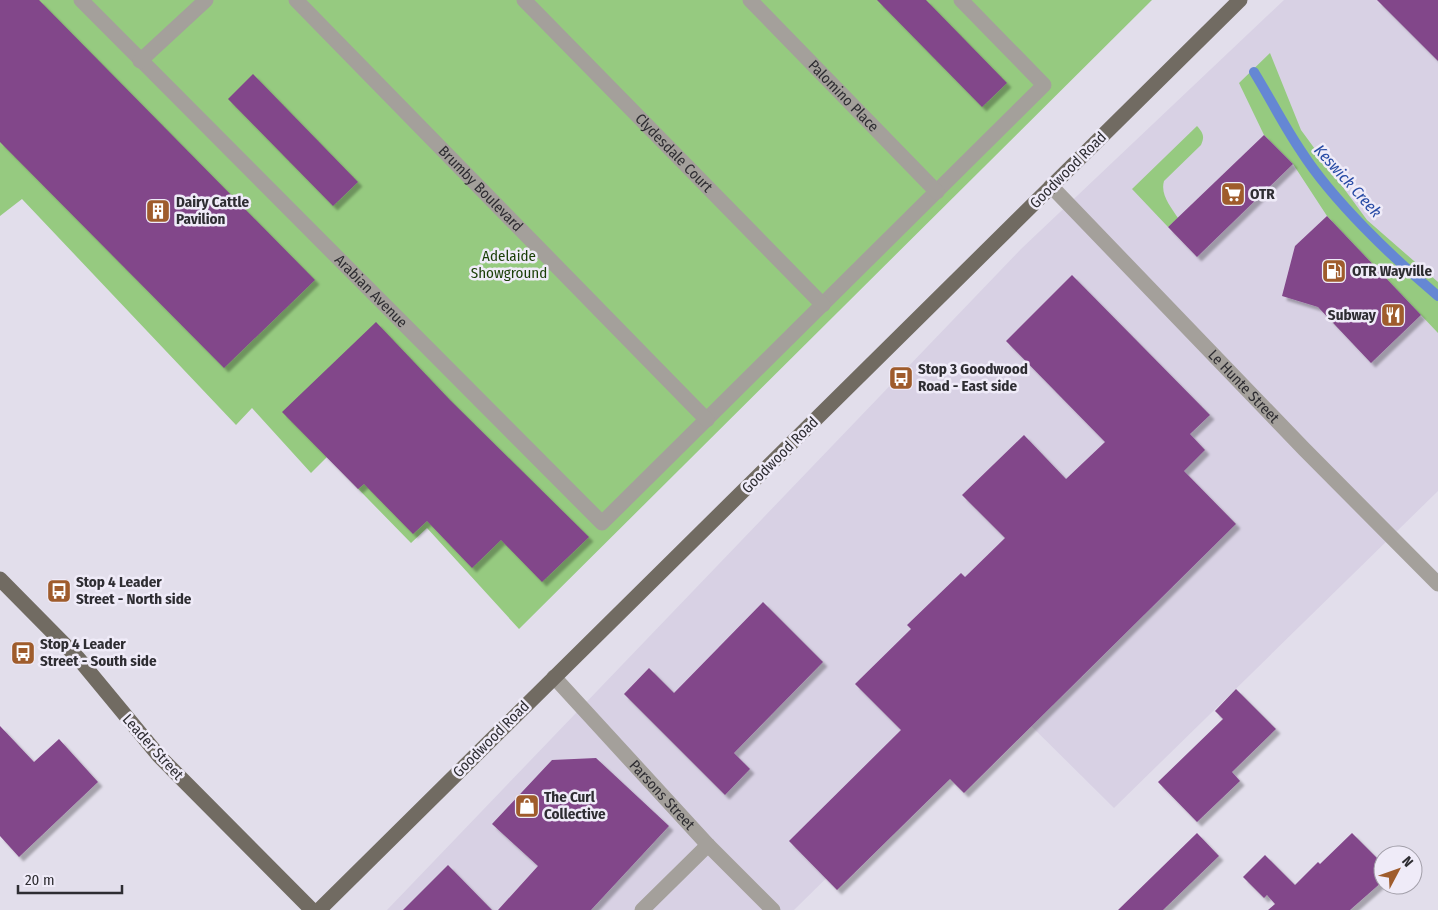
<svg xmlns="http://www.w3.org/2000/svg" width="1438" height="910" font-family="'Fira Sans Condensed',sans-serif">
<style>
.built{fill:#d8d1e4}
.green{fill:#96ca80}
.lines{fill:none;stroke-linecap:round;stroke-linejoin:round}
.stream{stroke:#6587d4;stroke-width:10}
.building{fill:#82478a;filter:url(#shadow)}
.minor{stroke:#a4a09b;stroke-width:15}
.major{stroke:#716b62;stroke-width:15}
.labels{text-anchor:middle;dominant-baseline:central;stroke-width:5;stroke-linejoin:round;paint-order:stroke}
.street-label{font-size:15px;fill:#2e2d32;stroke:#efebf8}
.poi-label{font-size:15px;font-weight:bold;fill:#2e2d32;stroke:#efebf8;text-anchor:start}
.park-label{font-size:15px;fill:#1a3e06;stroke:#efebf8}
.water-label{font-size:16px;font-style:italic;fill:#274ba5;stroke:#efebf8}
</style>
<defs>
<filter id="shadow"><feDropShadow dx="4.5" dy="4.5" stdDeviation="1" flood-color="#0004"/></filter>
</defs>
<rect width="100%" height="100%" fill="#e2deeb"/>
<path class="built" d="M 1284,0 L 1438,0 L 1438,491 L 1114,808 L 1006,701 L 794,910 L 387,910 L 1021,249 Z"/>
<path class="green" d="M 0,0 L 1152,0 L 519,629 L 427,528 L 411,543 L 327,457 L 311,473 L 252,408 L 236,425 L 22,199 L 0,216 Z
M 1270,53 L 1301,130 L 1367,220 L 1438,282 L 1438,333 L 1327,216 L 1293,164 L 1264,135 L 1239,83 Z
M 1197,126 C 1203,133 1205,136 1201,145 L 1164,181 C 1160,195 1171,207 1178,218 L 1168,227 L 1132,189 Z"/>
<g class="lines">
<path class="stream" d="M 1254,72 C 1270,98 1284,126 1301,151 C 1333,201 1393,258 1438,296"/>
</g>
<path class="building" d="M 0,0 L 39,0 L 315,280 L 224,368 L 0,142 Z
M 877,0 L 926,0 L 1007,83 L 982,107 Z
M 1377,0 L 1438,0 L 1438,61 Z
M 253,74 L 358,182 L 333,206 L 228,99 Z
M 1264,135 L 1293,164 L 1197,257 L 1168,227 Z
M 1327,216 L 1421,315 L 1371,363 L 1318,307 L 1282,296 L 1295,246 Z
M 1072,275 L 1210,415 L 1190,434 L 1205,450 L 1184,471 L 1236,524 L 964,793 L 950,779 L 837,890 L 789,841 L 901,730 L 855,684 L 911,629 L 907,625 L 961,573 L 965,577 L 1005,538 L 962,495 L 1024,435 L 1066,479 L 1105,442 L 1006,341 Z
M 376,322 L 450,400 L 589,537 L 542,582 L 501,540 L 472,568 L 427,521 L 413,534 L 364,484 L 358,489 L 282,412 Z
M 763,602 L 823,662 L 734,753 L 750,769 L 725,795 L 624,694 L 649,668 L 674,693 Z
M 1236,689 L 1276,729 L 1232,772 L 1240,781 L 1197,822 L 1158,782 L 1223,719 L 1215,711 Z
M 0,726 L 34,762 L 59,739 L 98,782 L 19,857 L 0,836 Z
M 596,758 L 669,826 L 591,910 L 498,910 L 538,866 L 492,824 L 552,760 Z
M 1197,833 L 1219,856 L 1163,910 L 1118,910 Z
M 1352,833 L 1383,864 L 1383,881 L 1350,910 L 1268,910 L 1275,904 L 1267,895 L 1264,898 L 1243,877 L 1265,855 L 1295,885 L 1318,862 L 1320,864 Z
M 448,865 L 492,910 L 403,910 Z"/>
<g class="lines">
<g class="minor">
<path id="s1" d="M 81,0 L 602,523 L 1044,85 L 961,0"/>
<path id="s2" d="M 296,0 L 707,420"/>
<path id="s3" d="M 524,0 L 823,305"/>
<path id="s4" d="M 750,0 L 937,192"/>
<path d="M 140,61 L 206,0"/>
<path id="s5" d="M 1051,186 L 1304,449 L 1438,584"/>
<path id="s6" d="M 554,677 L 708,845 L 773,910"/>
<path d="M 642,910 L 708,845"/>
</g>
<path class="major" d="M 0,579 L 78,658 L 159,756 L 312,910
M 319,910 L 1240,0"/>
</g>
<defs>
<symbol id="supermarket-square" viewBox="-11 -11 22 22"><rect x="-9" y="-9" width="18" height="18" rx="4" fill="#9f5c2c" stroke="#efebf8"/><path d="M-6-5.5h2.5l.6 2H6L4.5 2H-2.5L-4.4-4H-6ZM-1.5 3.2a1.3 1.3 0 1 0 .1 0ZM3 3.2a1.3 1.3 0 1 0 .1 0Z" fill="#fff"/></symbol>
<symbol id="building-square" viewBox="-11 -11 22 22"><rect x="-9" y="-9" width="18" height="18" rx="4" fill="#9f5c2c" stroke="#efebf8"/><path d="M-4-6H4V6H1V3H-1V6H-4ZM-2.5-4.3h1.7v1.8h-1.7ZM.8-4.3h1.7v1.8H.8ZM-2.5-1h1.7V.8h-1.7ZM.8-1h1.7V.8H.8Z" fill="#fff"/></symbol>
<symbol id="fuel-square" viewBox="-11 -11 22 22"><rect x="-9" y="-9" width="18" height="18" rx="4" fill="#9f5c2c" stroke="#efebf8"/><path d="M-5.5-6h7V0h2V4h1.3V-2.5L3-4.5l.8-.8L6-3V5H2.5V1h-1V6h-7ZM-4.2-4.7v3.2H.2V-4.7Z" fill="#fff"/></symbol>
<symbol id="restaurant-square" viewBox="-11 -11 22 22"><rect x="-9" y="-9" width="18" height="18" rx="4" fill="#9f5c2c" stroke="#efebf8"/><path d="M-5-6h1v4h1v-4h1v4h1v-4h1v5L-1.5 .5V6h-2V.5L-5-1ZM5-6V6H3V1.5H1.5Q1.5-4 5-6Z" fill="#fff"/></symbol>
<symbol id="bus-square" viewBox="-11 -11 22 22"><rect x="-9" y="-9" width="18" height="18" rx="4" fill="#9f5c2c" stroke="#efebf8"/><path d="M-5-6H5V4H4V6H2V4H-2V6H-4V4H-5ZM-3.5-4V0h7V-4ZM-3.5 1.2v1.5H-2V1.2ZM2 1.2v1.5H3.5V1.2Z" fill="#fff"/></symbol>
<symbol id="shop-square" viewBox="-11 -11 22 22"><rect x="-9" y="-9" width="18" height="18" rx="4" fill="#9f5c2c" stroke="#efebf8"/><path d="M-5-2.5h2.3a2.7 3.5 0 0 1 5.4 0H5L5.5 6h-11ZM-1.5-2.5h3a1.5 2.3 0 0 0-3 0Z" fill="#fff"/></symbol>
</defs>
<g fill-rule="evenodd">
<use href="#supermarket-square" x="1219" y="180" width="28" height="28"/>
<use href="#building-square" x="144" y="197" width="28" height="28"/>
<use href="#fuel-square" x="1320" y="257" width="28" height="28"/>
<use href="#restaurant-square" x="1379" y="301" width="28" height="28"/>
<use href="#bus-square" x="887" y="364" width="28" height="28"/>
<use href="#bus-square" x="45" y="577" width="28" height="28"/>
<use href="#bus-square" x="9" y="639" width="28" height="28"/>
<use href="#shop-square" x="513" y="792" width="28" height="28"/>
</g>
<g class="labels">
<g class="street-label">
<text stroke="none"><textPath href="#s4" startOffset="134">Palomino Place</textPath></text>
<text stroke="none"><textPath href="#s3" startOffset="214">Clydesdale Court</textPath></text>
<text transform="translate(1068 170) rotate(-45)">Goodwood Road</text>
<text stroke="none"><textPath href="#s2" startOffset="264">Brumby Boulevard</textPath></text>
<text stroke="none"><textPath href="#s1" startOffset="411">Arabian Avenue</textPath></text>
<text stroke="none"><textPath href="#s5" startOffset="278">Le Hunte Street</textPath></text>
<text transform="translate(780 455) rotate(-45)">Goodwood Road</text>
<text transform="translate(491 739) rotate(-45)">Goodwood Road</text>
<text transform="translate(153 747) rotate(48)">Leader Street</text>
<text stroke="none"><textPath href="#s6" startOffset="160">Parsons Street</textPath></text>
</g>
<g class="poi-label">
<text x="1250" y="194">OTR</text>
<text x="176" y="202">Dairy Cattle<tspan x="176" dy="17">Pavilion</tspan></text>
<text x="1352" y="271">OTR Wayville</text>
<text x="1376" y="315" text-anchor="end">Subway</text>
<text x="918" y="369">Stop 3 Goodwood<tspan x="918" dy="17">Road - East side</tspan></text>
<text x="76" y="582">Stop 4 Leader<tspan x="76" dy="17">Street - North side</tspan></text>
<text x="40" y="644">Stop 4 Leader<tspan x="40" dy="17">Street - South side</tspan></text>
<text x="544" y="797">The Curl<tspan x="544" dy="17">Collective</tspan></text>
</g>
<g class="park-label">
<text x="509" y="256">Adelaide<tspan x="509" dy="17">Showground</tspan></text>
</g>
<g class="water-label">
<text transform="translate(1348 181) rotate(48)">Keswick Creek</text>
</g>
</g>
<g transform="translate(1398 870) rotate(49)"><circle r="24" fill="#efebf8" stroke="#a29fa9"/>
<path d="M0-4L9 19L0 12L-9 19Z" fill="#9f5c2c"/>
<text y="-8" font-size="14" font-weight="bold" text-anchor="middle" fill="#2e2d32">N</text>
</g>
<path d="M18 885v8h104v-8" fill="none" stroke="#2e2d32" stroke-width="2.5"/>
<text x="25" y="885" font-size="15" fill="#2e2d32" stroke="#efebf8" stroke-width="4" paint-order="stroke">20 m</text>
</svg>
